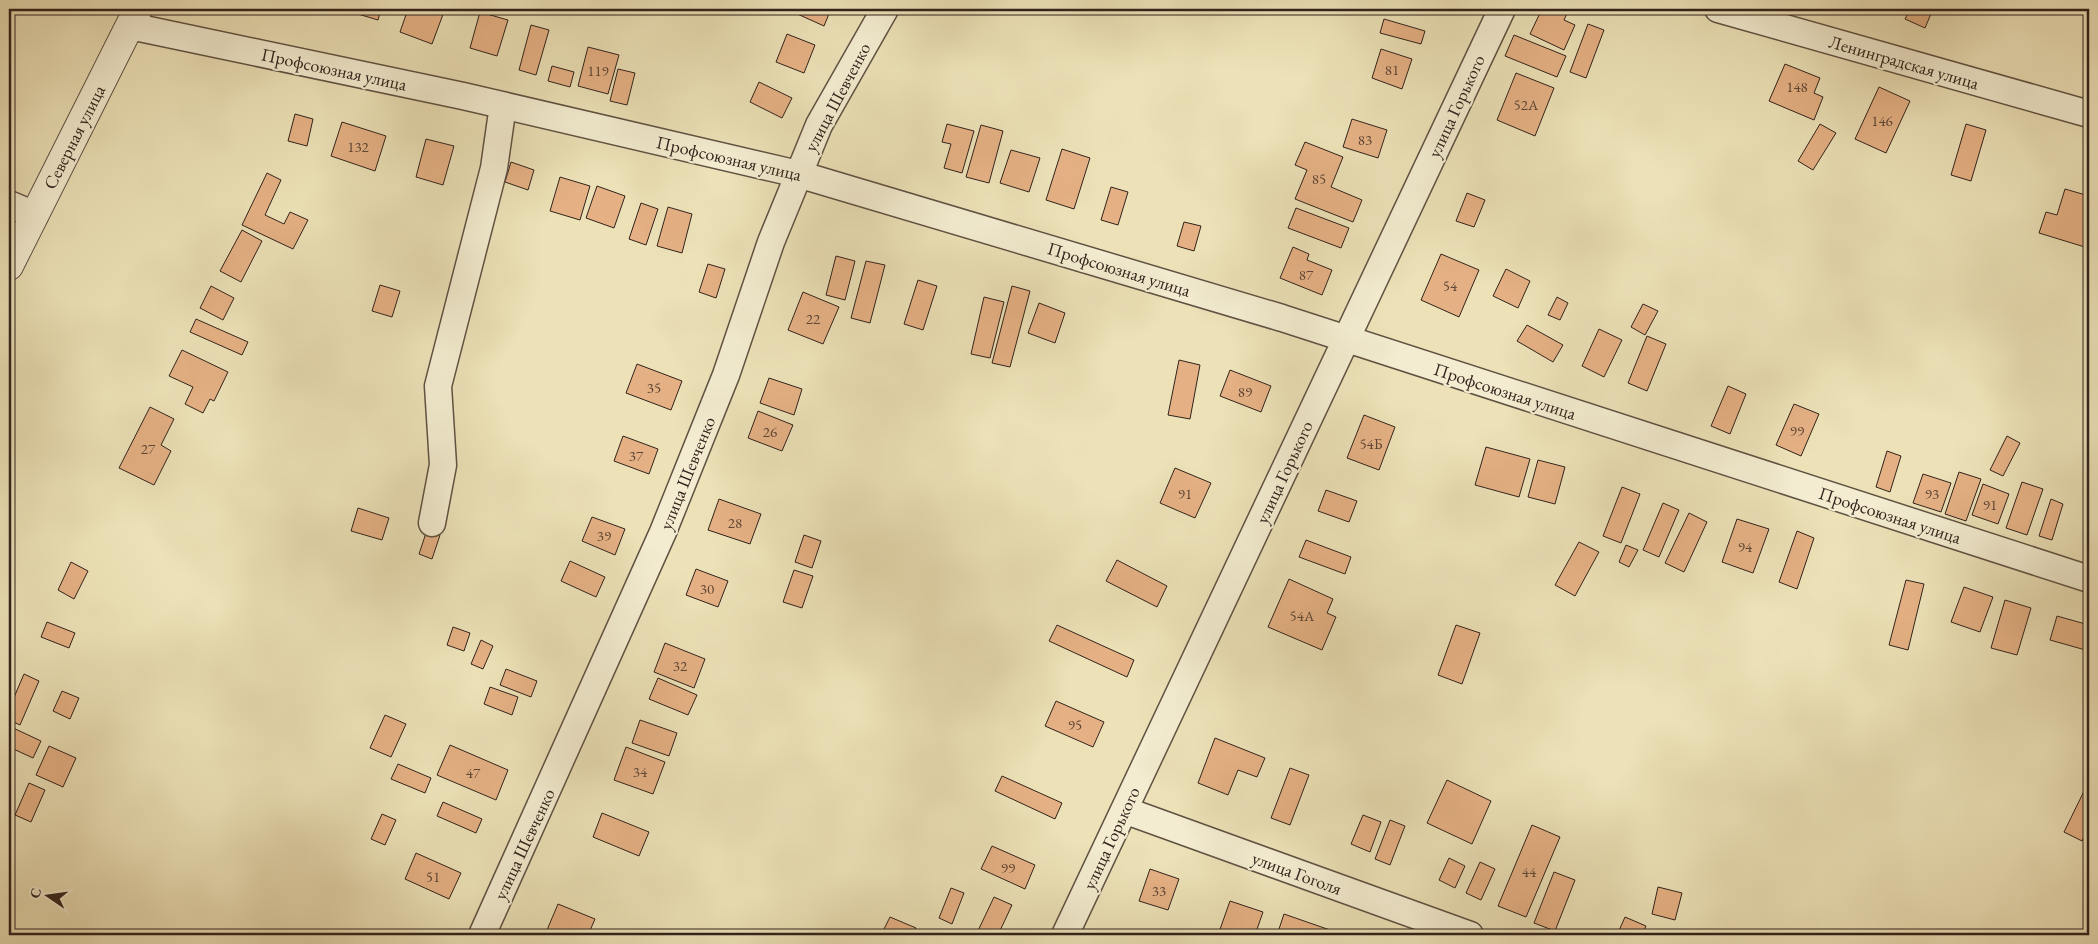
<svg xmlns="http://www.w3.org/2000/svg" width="2098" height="944" font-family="'EB Garamond',serif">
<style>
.building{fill:#e5b184;stroke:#31231c}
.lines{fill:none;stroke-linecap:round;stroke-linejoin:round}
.minor-casing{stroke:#605243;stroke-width:29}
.tertiary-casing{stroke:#605243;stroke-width:30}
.minor{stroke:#f3ecd0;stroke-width:26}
.tertiary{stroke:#f3ecd0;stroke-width:28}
.labels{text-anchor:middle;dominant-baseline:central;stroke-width:4.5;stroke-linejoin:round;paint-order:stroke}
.number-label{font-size:15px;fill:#5e4636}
.street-label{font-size:18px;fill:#31231c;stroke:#f3ecd0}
</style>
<rect width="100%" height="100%" fill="#ece1b7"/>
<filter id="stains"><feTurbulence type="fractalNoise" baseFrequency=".004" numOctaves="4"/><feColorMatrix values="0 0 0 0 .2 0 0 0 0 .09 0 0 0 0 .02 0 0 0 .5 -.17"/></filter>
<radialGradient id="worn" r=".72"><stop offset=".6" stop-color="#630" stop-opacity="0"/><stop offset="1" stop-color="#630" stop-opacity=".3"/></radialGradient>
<path class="building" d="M 349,9 L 381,9 L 378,20 L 348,11 Z
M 408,9 L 445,9 L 432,44 L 400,32 Z
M 794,9 L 831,9 L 824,26 L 793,12 Z
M 1531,9 L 1569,9 L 1564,20 L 1575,25 L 1564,50 L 1530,34 L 1540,13 Z
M 1910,9 L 1933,9 L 1925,28 L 1905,19 Z
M 480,12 L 508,20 L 497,56 L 470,48 Z
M 1384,19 L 1425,31 L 1421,44 L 1380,33 Z
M 1588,24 L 1604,30 L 1586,78 L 1570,72 Z
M 531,25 L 549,30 L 536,75 L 519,70 Z
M 787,34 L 815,45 L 804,73 L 776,62 Z
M 1514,35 L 1566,56 L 1557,77 L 1505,56 Z
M 588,47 L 619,55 L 608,94 L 578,86 Z
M 1381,49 L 1412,59 L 1402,89 L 1372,78 Z
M 1785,64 L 1820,78 L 1814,93 L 1823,97 L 1814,120 L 1769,101 Z
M 552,66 L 574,72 L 570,87 L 548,81 Z
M 618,69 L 635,73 L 627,105 L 610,101 Z
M 1516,73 L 1554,88 L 1535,136 L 1497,120 Z
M 759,82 L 792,98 L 782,118 L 750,102 Z
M 1879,87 L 1910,101 L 1886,153 L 1855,139 Z
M 295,114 L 313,119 L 307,146 L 288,141 Z
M 1352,119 L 1387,130 L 1378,158 L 1343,147 Z
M 342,122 L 386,136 L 375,171 L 331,156 Z
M 947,124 L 974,131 L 962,173 L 944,168 L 951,144 L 942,142 Z
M 1820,124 L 1836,133 L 1813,170 L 1798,161 Z
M 1966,124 L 1986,130 L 1971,181 L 1951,175 Z
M 981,125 L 1003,131 L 989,183 L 966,177 Z
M 426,139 L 454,146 L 443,185 L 416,177 Z
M 1305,142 L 1343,157 L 1331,187 L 1362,200 L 1353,222 L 1295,199 L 1307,170 L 1295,165 Z
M 1062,149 L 1090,158 L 1074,209 L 1046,200 Z
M 1011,150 L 1040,158 L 1029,192 L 1000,183 Z
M 511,162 L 534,170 L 528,190 L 505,182 Z
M 267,173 L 281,180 L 265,215 L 284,224 L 290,212 L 308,220 L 293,249 L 242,225 Z
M 560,177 L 590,186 L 580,220 L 550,211 Z
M 597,186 L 625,196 L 614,228 L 586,218 Z
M 1111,187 L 1128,192 L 1118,225 L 1101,220 Z
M 2065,189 L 2089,196 L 2088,248 L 2039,233 L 2046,212 L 2057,215 Z
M 1467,193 L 1485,200 L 1474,227 L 1456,221 Z
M 641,203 L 658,209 L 646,245 L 629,239 Z
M 668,207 L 692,214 L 682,253 L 657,246 Z
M 1296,208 L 1349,228 L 1341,248 L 1288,228 Z
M 1184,222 L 1201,226 L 1194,251 L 1177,246 Z
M 242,230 L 262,241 L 241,282 L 220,271 Z
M 1293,247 L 1309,254 L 1307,260 L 1332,270 L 1322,295 L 1280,278 Z
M 1441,254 L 1479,270 L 1459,317 L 1421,300 Z
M 836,256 L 855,261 L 845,300 L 826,295 Z
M 866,261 L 885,265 L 870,323 L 851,318 Z
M 708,264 L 725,269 L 716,298 L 699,292 Z
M 1506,269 L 1530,281 L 1518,308 L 1493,296 Z
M 918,280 L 937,286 L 923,330 L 904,324 Z
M 380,285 L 400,291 L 392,317 L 372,311 Z
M 211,286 L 234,298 L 223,320 L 200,308 Z
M 1012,286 L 1030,291 L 1010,367 L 992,363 Z
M 803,292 L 839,307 L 823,344 L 788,330 Z
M 984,297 L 1004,302 L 990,358 L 971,354 Z
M 1557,297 L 1568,303 L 1560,320 L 1548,315 Z
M 1039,303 L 1065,313 L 1055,343 L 1028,333 Z
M 1643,304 L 1658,311 L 1645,335 L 1631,327 Z
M 196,319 L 248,342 L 242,355 L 190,332 Z
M 1527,325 L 1563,345 L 1553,362 L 1517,341 Z
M 1599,329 L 1622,340 L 1604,377 L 1582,366 Z
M 1647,336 L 1666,344 L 1647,391 L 1628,383 Z
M 182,350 L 228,372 L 214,401 L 210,399 L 203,413 L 185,404 L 193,387 L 169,376 Z
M 1179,360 L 1200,365 L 1190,419 L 1168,415 Z
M 637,364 L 682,381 L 671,410 L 626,393 Z
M 1230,370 L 1271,386 L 1261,412 L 1220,396 Z
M 769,378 L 802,389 L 794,415 L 760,403 Z
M 1728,386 L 1746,394 L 1730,434 L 1711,426 Z
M 1794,404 L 1819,414 L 1801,456 L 1776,445 Z
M 150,407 L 174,419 L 161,445 L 171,451 L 154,485 L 119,468 Z
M 758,411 L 793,425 L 782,451 L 748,438 Z
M 1364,415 L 1395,427 L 1379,470 L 1347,458 Z
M 623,436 L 658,449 L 649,474 L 614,461 Z
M 2007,436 L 2020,443 L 2003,476 L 1990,470 Z
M 1486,447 L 1530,459 L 1519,497 L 1475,485 Z
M 1887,451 L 1901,456 L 1890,492 L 1876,487 Z
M 1538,460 L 1565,467 L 1555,504 L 1528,497 Z
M 1175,468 L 1211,483 L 1195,518 L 1160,503 Z
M 1959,472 L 1981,479 L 1966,521 L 1945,514 Z
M 1923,474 L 1951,483 L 1941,512 L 1913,503 Z
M 2022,482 L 2043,489 L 2027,535 L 2006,528 Z
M 1983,484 L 2009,494 L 1998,524 L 1972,515 Z
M 1622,487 L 1640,494 L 1621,543 L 1603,536 Z
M 1326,490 L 1357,501 L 1349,522 L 1318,511 Z
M 719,499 L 761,514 L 750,544 L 708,530 Z
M 2051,499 L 2063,504 L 2052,540 L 2039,536 Z
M 1663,503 L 1679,510 L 1659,557 L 1643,550 Z
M 358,508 L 389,518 L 382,540 L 351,531 Z
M 1689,513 L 1707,522 L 1684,572 L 1665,563 Z
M 592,517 L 625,529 L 615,555 L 582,541 Z
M 1737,519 L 1769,529 L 1753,573 L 1722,562 Z
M 427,530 L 440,535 L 432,559 L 419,554 Z
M 1797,531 L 1814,538 L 1797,589 L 1779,582 Z
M 804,535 L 821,541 L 812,568 L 795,562 Z
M 1306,540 L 1351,557 L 1345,574 L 1299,557 Z
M 1579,542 L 1599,552 L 1575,596 L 1555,585 Z
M 1626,545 L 1638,550 L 1629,567 L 1619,562 Z
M 1117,560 L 1167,586 L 1157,607 L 1106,581 Z
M 570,561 L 605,577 L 596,597 L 561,581 Z
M 71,562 L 88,571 L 74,599 L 58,590 Z
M 696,569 L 728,581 L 718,607 L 686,595 Z
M 794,570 L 813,576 L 802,608 L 783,602 Z
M 1289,579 L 1333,599 L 1327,613 L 1336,617 L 1322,650 L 1268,627 Z
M 1906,580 L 1924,584 L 1908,650 L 1889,645 Z
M 1964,587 L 1993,597 L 1980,632 L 1951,622 Z
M 2005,600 L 2031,608 L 2017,655 L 1991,648 Z
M 2057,616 L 2089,625 L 2089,651 L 2050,640 Z
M 47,622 L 75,633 L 69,648 L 41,637 Z
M 1057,625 L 1134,660 L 1127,677 L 1049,641 Z
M 1456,625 L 1480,633 L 1462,684 L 1438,675 Z
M 453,627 L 470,633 L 464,651 L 447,645 Z
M 481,640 L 493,646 L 483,669 L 471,664 Z
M 665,643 L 705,659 L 694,688 L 654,672 Z
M 506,669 L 537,681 L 531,697 L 500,685 Z
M 24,674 L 39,681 L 20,725 L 9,720 L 9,709 Z
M 658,678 L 697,695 L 688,715 L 649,699 Z
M 490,687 L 518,697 L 512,715 L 484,704 Z
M 62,691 L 79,698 L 70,719 L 53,711 Z
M 1056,701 L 1104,722 L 1093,747 L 1045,726 Z
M 385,715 L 406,724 L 391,757 L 370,748 Z
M 640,720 L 677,733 L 669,756 L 632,743 Z
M 9,726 L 41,741 L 33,758 L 9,747 Z
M 1215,738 L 1265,758 L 1257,777 L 1238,770 L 1228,795 L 1198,783 Z
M 450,745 L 508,770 L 496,800 L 437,775 Z
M 49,746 L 76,758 L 63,787 L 36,775 Z
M 626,747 L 665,762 L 653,794 L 614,780 Z
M 398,764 L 431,778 L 425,793 L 391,779 Z
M 1290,768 L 1309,775 L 1290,825 L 1271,818 Z
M 1002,776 L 1062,803 L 1055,819 L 995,791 Z
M 1447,780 L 1491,801 L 1472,844 L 1427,823 Z
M 29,783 L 45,790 L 31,822 L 15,815 Z
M 2087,785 L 2089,786 L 2089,826 L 2082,841 L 2064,832 Z
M 443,802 L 482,819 L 476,833 L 437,816 Z
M 602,813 L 649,832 L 639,856 L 593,837 Z
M 382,814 L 396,820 L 385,845 L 371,839 Z
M 1363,815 L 1381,822 L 1370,852 L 1351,844 Z
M 1390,820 L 1405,826 L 1390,865 L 1375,859 Z
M 1532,825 L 1560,837 L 1526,917 L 1498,906 Z
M 992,846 L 1035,865 L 1025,889 L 981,869 Z
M 416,853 L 461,873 L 449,899 L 405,879 Z
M 1449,858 L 1465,866 L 1455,888 L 1439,880 Z
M 1480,862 L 1495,869 L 1481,900 L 1466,893 Z
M 1150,869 L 1179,879 L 1168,910 L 1139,901 Z
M 1554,872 L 1575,880 L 1555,931 L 1534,923 Z
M 1658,887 L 1682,893 L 1675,920 L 1652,914 Z
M 951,888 L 964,893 L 952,924 L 939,918 Z
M 994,897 L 1012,905 L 998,935 L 976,935 Z
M 1230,901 L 1263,912 L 1255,935 L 1218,935 Z
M 558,904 L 595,919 L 588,935 L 559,935 L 547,930 Z
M 1284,914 L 1330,930 L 1328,935 L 1286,935 L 1278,932 Z
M 890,917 L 916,928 L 912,935 L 881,935 Z
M 1625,917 L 1646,926 L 1642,935 L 1617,935 Z"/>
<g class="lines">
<defs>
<path id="minor" d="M 1718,9 L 2089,114
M 130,26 L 463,96 L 798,174 L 1282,318 L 2089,579
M 9,204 L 35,215
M 432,523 L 443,465 L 438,386 L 494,168 L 503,105
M 1124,810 L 1470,935
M 482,935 L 663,532 L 726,375 L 771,242 L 819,125 L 885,9
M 1065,935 L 1502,9"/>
<path id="tertiary" d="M 9,266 L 138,9"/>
</defs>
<use href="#minor" class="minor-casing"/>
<use href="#tertiary" class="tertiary-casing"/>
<use href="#minor" class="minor"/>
<use href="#tertiary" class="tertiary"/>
</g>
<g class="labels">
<g class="number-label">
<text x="1392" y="69">81</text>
<text x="598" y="70">119</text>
<text x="1797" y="86">148</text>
<text x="1526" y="104">52А</text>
<text x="1882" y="120">146</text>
<text x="1365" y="139">83</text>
<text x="358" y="146">132</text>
<text x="1319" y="178">85</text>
<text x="1306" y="274">87</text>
<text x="1450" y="285">54</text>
<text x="813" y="318">22</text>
<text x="654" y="387">35</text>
<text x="1245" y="391">89</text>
<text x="1797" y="430">99</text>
<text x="770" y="431">26</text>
<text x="1371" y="443">54Б</text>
<text x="148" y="448">27</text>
<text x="636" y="455">37</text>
<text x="1185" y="493">91</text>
<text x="1932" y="493">93</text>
<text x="1990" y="504">91</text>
<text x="735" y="522">28</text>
<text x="604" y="535">39</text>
<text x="1745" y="546">94</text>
<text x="707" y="588">30</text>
<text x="1302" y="615">54А</text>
<text x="680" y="665">32</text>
<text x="1075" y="724">95</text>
<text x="640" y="771">34</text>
<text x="473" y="772">47</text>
<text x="1008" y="867">99</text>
<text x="1529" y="871">44</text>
<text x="433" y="876">51</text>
<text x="1159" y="890">33</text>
</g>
<g class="street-label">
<text transform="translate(1904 62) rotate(16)">Ленинградская улица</text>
<text transform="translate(334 69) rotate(12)">Профсоюзная улица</text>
<text transform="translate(837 97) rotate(-62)">улица Шевченко</text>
<text transform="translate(1456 106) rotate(-65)">улица Горького</text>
<text transform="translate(74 137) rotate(-63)">Северная улица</text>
<text transform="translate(729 158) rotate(13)">Профсоюзная улица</text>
<text transform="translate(1119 269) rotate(17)">Профсоюзная улица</text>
<text transform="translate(1505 391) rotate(18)">Профсоюзная улица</text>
<text transform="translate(1284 472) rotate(-65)">улица Горького</text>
<text transform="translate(687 473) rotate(-68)">улица Шевченко</text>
<text transform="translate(1890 515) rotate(18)">Профсоюзная улица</text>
<text transform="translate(1111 838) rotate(-65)">улица Горького</text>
<text transform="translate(524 844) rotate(-65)">улица Шевченко</text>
<text transform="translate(1297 873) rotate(20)">улица Гоголя</text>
</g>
</g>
<rect width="2098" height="944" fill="none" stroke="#ece1b7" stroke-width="30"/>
<rect x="10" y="10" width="2078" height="924" fill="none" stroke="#31231c" stroke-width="2.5"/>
<rect x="15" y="15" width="2068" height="914" fill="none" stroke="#31231c"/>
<g transform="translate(48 896) rotate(283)" stroke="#f3ecd0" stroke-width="4" paint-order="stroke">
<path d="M0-4L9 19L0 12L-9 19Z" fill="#31231c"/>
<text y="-8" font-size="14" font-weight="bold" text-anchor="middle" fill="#31231c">С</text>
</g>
<rect width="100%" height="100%" filter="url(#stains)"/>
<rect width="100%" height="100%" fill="url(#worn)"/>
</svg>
